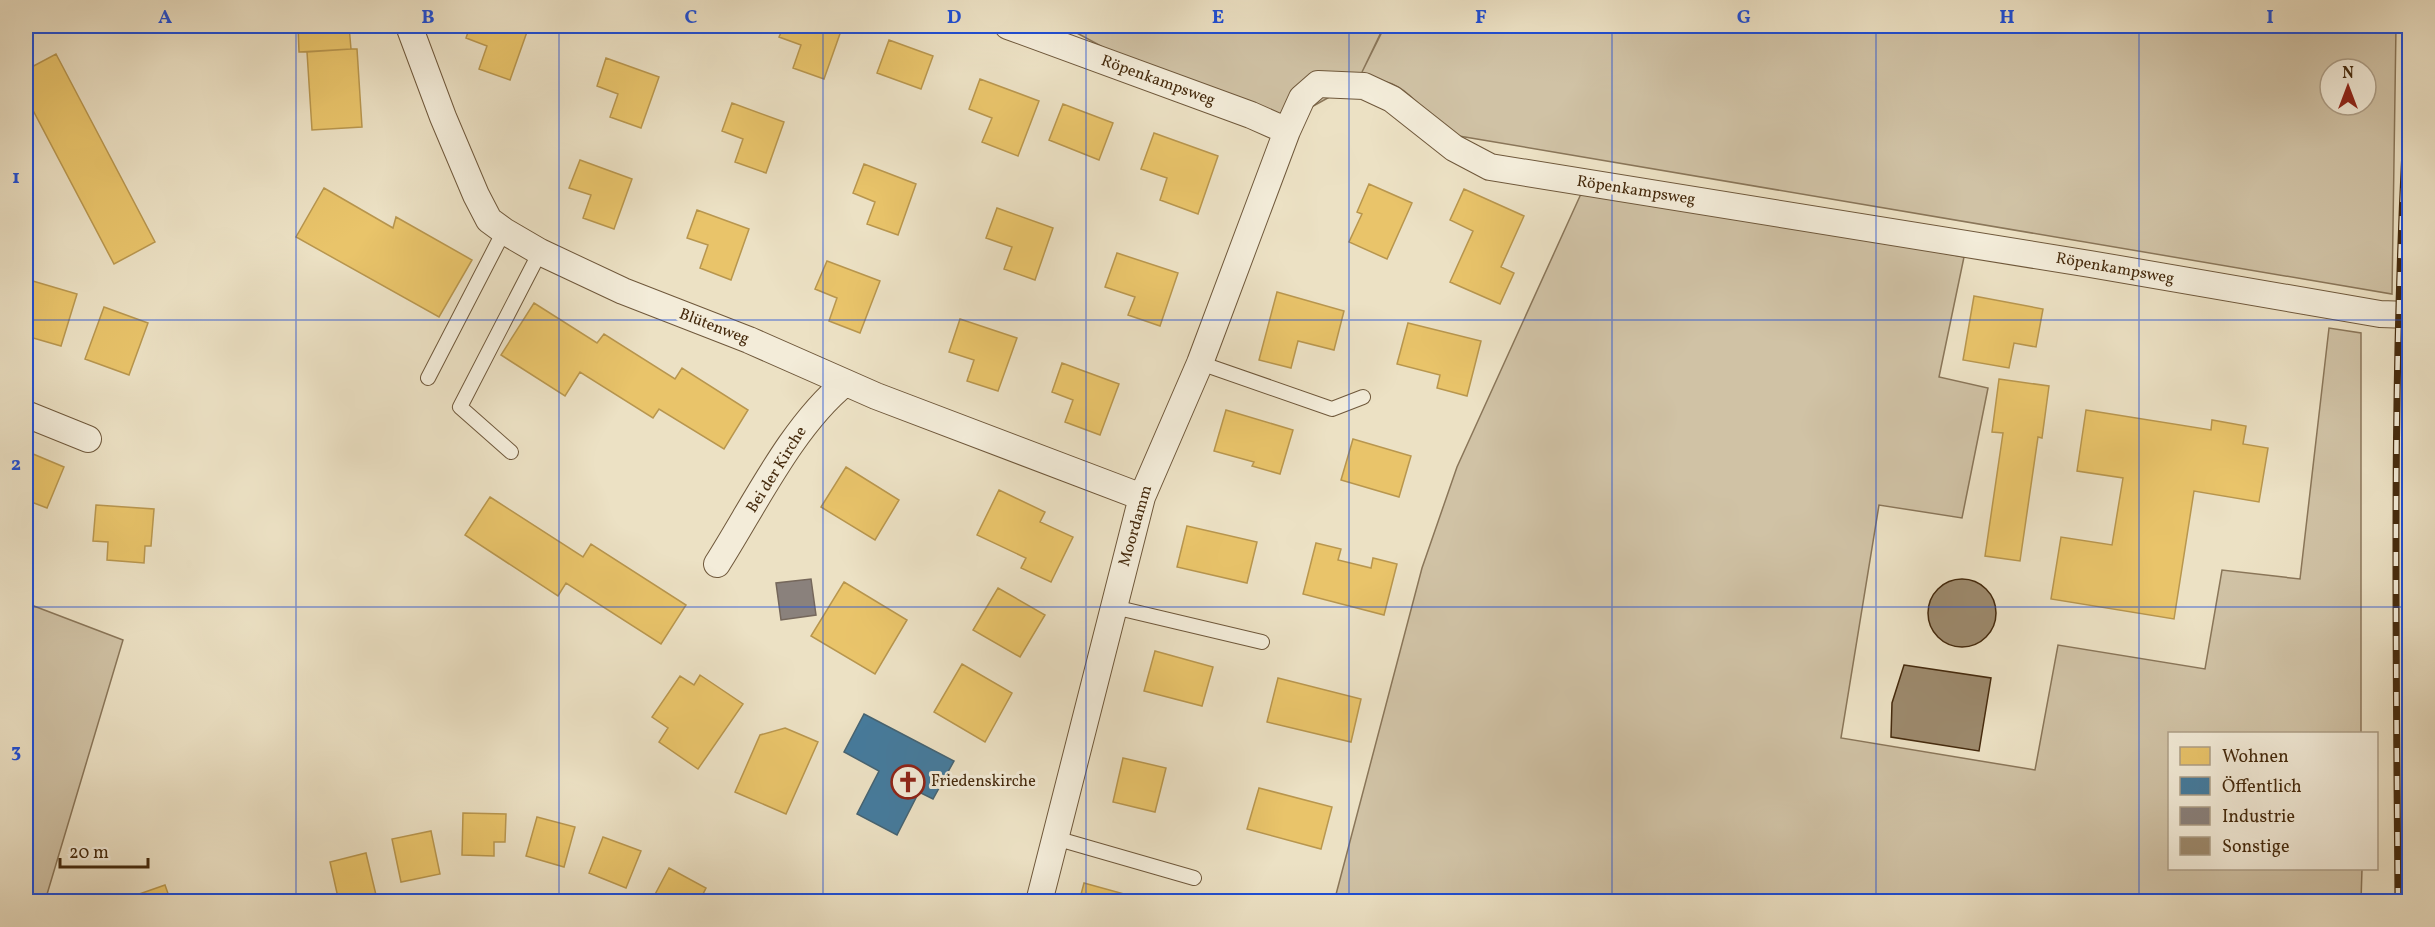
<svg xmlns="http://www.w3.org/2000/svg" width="2435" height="927" font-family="Vollkorn,serif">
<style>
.green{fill:#d0c2a5;stroke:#8a7659;stroke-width:1.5;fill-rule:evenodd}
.homes{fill:#e9c46a;stroke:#b8964e;stroke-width:1.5}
.public{fill:#457b9d;stroke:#456372;stroke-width:1.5}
.industry{fill:#8a817c;stroke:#75675b;stroke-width:1.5}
.building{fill:#9c896c;stroke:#452a0d;stroke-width:1.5}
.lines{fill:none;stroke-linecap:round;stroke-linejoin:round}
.lane-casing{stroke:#6f583b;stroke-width:16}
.street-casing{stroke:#6f583b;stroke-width:28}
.lane{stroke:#f3ecd9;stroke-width:14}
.street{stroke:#f3ecd9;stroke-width:26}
.rail-casing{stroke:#452a0d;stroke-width:7}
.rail{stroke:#f3ecd9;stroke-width:4.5;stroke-dasharray:14;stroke-linecap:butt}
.grid{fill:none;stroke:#1d4ed8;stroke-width:1.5;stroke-opacity:0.55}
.labels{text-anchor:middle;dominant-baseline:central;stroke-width:6;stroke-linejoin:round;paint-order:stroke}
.street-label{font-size:16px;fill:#452a0d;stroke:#f3ecd9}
.poi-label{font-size:16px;fill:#452a0d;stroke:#f3ecd9;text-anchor:start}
.neatline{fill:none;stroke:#1d4ed8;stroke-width:2}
.grid-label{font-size:20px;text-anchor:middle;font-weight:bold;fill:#1d4ed8}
</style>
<rect width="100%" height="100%" fill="#ece1c4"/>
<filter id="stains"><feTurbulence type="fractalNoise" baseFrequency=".00333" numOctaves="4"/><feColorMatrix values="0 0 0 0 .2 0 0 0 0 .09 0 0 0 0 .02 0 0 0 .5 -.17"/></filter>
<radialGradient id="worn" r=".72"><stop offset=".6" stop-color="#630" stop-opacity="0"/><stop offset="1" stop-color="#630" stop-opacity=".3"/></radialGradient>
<path class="green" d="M 1064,26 L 1384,26 L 1362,72 L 1385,26 L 2396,26 L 2392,294 L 1453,135 C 1418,114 1411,75 1360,80 L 1263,134 ZM 2330,69 L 2366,69 L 2366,105 L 2330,105 Z
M 1585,185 L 1964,257 L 1939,377 L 1988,388 L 1962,518 L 1879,505 L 1841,738 L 2035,770 L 2058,645 L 2205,669 L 2222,570 L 2300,579 L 2329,328 L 2361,333 L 2361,733 L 2170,734 L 2170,868 L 2362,869 L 2361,901 L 1334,902 L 1422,568 L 1457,467 Z
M 26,603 L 123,640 L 45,901 L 26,901 Z"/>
<path class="homes" d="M 298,26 L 349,26 L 351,49 L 299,52 Z
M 470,26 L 518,26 L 528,29 L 510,80 L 479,69 L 487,46 L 466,38 Z
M 784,26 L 834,26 L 842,28 L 824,79 L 793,68 L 801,45 L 779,37 Z
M 889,40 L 933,56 L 921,89 L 877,73 Z
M 351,49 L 357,49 L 362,127 L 312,130 L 307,52 Z
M 56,54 L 155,242 L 114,264 L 26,97 L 26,70 Z
M 606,58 L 659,77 L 641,128 L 610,117 L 618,94 L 597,86 Z
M 980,79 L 1039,101 L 1018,156 L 982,142 L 992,118 L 969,109 Z
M 732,103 L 784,122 L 766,173 L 735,162 L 743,139 L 722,131 Z
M 1063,104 L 1113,123 L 1099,160 L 1049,140 Z
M 1154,133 L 1218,156 L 1198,214 L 1160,200 L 1167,178 L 1141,169 Z
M 580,160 L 632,179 L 614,229 L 583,218 L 591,195 L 569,188 Z
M 864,164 L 916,184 L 898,235 L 867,224 L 875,202 L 853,193 Z
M 1369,184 L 1412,203 L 1387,259 L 1349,242 L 1362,214 L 1357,212 Z
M 324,188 L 393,228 L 396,217 L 472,260 L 439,317 L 296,237 Z
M 1464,189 L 1524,216 L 1501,267 L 1514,273 L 1500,304 L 1450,282 L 1473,231 L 1450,220 Z
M 997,208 L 1053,228 L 1035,280 L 1004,269 L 1012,247 L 986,238 Z
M 697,210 L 749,229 L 731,280 L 700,268 L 708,245 L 687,238 Z
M 1117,253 L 1178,273 L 1160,326 L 1128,315 L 1135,297 L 1105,287 Z
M 827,261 L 880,281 L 860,333 L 829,321 L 837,298 L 815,289 Z
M 26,279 L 77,294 L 61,346 L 26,336 Z
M 1277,292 L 1344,311 L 1334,350 L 1298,341 L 1291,368 L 1259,360 Z
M 1974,296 L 2043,309 L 2036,347 L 2014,343 L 2009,368 L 1963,360 Z
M 534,303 L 597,343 L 604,334 L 675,379 L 682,368 L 748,410 L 724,449 L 659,409 L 653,418 L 580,372 L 565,396 L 501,355 Z
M 104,307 L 148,323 L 129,375 L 85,359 Z
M 960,319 L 1017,338 L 998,391 L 967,381 L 974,360 L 949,352 Z
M 1408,323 L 1481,341 L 1467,396 L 1437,388 L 1440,375 L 1397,364 Z
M 1062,363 L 1119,384 L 1100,435 L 1065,422 L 1073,400 L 1052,392 Z
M 1999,379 L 2049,386 L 2042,438 L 2038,437 L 2020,561 L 1985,556 L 2003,433 L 1992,432 Z
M 1226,410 L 1293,430 L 1280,474 L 1252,466 L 1254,462 L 1214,451 Z
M 2086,410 L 2211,430 L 2212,420 L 2246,426 L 2243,444 L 2268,448 L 2259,502 L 2194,491 L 2174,619 L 2051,599 L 2061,537 L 2112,545 L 2123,478 L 2077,471 Z
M 1353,439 L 1411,456 L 1399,497 L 1341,480 Z
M 26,451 L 64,467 L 47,508 L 26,500 Z
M 846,467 L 899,500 L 875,540 L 821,507 Z
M 999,490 L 1045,512 L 1040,522 L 1073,537 L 1051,582 L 1021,568 L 1026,558 L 977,535 Z
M 490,497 L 583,557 L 591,544 L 686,605 L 661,644 L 566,583 L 558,596 L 465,535 Z
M 96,505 L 154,509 L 151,546 L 145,546 L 144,563 L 107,560 L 108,542 L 93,541 Z
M 1187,526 L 1257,542 L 1247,583 L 1177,567 Z
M 1316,543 L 1341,549 L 1338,560 L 1371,568 L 1373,558 L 1397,564 L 1384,615 L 1303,594 Z
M 844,582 L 907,620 L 875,674 L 811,636 Z
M 998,588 L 1045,615 L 1020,657 L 973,630 Z
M 1155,651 L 1213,667 L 1202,706 L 1144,691 Z
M 962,664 L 1012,693 L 985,742 L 934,712 Z
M 700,675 L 743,704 L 698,769 L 659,742 L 668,728 L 652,717 L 680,676 L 694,685 Z
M 1278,678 L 1361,699 L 1351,742 L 1267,722 Z
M 785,728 L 818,742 L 786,814 L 735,792 L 760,735 Z
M 1123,758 L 1166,768 L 1155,812 L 1113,802 Z
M 1259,788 L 1332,807 L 1321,849 L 1247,829 Z
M 463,813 L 506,814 L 505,842 L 494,842 L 494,856 L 462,855 Z
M 537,817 L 575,827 L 564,867 L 526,856 Z
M 431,831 L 440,874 L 401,882 L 392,839 Z
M 603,837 L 641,851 L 626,888 L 589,873 Z
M 366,853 L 376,895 L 339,902 L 330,862 Z
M 669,868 L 706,888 L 699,902 L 651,902 Z
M 1084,883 L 1146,900 L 1146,902 L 1079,902 Z
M 165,885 L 171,902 L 126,902 L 125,899 Z"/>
<path class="public" d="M 864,714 L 954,761 L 933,799 L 919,792 L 897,835 L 857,814 L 879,771 L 844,752 Z"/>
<path class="industry" d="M 811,579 L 816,615 L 781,620 L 776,583 Z"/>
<path class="building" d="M1928 613a34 34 0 1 1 68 0a34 34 0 1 1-68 0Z
M 1904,665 L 1991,678 L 1979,751 L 1891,737 L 1892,703 Z"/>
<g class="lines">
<defs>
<path id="lane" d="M 1200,363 L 1332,409 L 1363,397
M 428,378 L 504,231
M 511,452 L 460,407 L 540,252
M 1114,607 L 1262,642
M 1055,838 L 1194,878"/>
<path id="street" d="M 409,26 L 443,117 L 476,195 L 489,220 L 504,231 L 540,252 L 623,291 L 749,340 L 876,396 L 1142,497
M 1008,26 L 1251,115 L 1287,131
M 26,414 L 88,439
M 717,564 C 754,506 792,426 845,383
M 1039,902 L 1142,497 L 1200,363 L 1287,131 L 1302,98 L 1318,84 L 1364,86 L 1392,99 L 1454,148 L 1490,167 L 2090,264 L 2380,314 L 2410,315"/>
</defs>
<use href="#lane" class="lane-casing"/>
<use href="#street" class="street-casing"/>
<use href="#lane" class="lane"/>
<use href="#street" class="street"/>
<defs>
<path id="rail" d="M 2398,902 C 2396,623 2391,345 2410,67"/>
</defs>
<use href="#rail" class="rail-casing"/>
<use href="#rail" class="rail"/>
</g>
<path class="grid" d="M 296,26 L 296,902M 559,26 L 559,902M 823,26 L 823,902M 1086,26 L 1086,902M 1349,26 L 1349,902M 1612,26 L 1612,902M 1876,26 L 1876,902M 2139,26 L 2139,902M 26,320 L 2410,320M 26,607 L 2410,607"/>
<defs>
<symbol id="church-ring" viewBox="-11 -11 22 22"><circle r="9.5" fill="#f3ecd9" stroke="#8f2418" stroke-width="1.5"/><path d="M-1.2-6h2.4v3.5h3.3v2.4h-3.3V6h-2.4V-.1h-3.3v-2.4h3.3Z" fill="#8f2418"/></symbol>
</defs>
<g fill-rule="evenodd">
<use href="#church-ring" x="889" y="763" width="38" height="38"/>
</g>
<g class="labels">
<g class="street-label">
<text transform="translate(1158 81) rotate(20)">Röpenkampsweg</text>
<text transform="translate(1636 191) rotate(9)">Röpenkampsweg</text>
<text transform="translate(2115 269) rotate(10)">Röpenkampsweg</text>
<text transform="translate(714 327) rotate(21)">Blütenweg</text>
<text transform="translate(777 470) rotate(-58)">Bei der Kirche</text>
<text transform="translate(1136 526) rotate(-74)">Moordamm</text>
</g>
<g class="poi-label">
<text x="931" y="782">Friedenskirche</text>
</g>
</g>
<rect width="2435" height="927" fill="none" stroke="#ece1c4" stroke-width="66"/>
<rect x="2168" y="732" width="210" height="138" fill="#f3ecd9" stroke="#ad9e87" stroke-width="1.5"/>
<rect x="2180" y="747" width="30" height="18" fill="#e9c46a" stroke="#ad9e87" stroke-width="1.5"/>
<text x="2222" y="762" font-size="18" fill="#452a0d">Wohnen</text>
<rect x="2180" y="777" width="30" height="18" fill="#457b9d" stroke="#ad9e87" stroke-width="1.5"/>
<text x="2222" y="792" font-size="18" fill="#452a0d">Öffentlich</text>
<rect x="2180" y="807" width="30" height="18" fill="#8a817c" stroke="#ad9e87" stroke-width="1.5"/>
<text x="2222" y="822" font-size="18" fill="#452a0d">Industrie</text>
<rect x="2180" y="837" width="30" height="18" fill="#9c896c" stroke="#ad9e87" stroke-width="1.5"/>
<text x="2222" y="852" font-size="18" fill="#452a0d">Sonstige</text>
<g transform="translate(2348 87)"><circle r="28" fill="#f3ecd9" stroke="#ad9e87" stroke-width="1.5"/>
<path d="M0-4.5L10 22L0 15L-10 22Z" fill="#8f2418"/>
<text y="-9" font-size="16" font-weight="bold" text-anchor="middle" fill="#452a0d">N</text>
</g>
<path d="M60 858v9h88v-9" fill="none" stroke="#452a0d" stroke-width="3"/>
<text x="69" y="858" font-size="18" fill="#452a0d" stroke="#f3ecd9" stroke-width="4.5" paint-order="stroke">20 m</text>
<rect x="33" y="33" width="2369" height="861" class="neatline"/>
<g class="grid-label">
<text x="165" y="23">A</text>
<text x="428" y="23">B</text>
<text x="691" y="23">C</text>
<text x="954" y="23">D</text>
<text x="1218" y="23">E</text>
<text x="1481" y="23">F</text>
<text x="1744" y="23">G</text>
<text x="2007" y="23">H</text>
<text x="2270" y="23">I</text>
<text x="16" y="183">1</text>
<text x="16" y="470">2</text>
<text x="16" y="757">3</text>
</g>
<rect width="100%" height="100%" filter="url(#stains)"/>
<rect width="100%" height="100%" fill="url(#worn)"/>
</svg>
